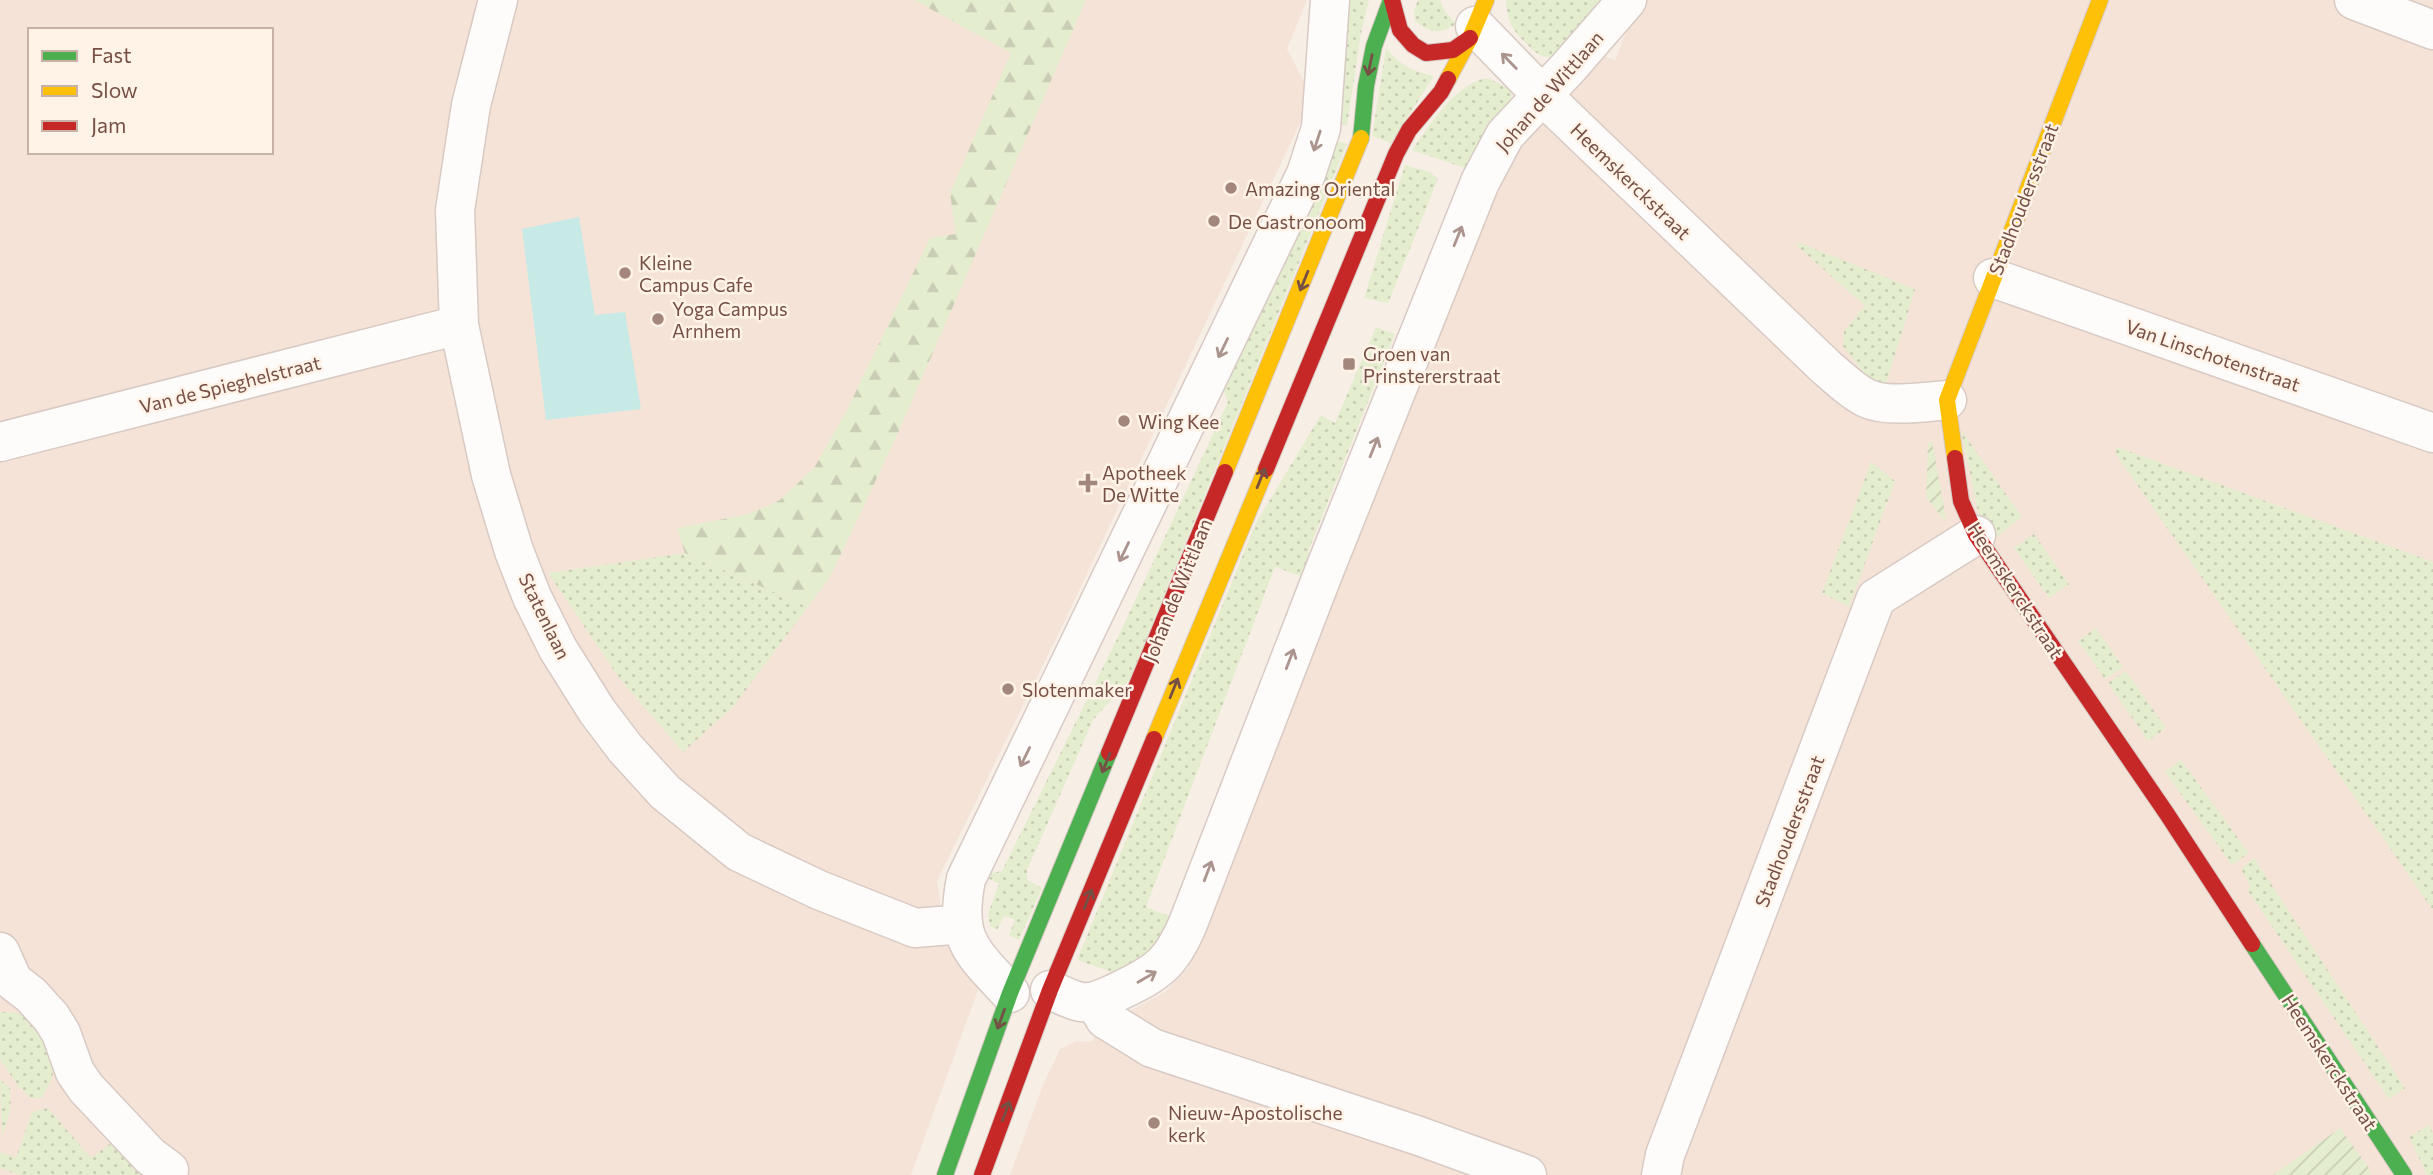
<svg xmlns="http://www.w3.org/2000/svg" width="2433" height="1175" font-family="Commissioner,sans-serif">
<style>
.residential{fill:#f5e3d7;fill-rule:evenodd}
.grass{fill:url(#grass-dots)}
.forest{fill:url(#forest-firs)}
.garden{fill:url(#garden-furrows)}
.water{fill:#c7eae7}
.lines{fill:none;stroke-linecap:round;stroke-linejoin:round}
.street-casing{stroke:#d8cac4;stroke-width:41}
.fast-casing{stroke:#d7c9c3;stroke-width:18}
.slow-casing{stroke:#d7c9c3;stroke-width:18}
.jam-casing{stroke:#d7c9c3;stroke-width:18}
.street{stroke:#fefcfb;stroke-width:38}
.fast{stroke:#4caf50;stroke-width:16}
.slow{stroke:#ffc107;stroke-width:16}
.jam{stroke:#c62828;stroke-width:16}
.oneway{stroke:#ac948e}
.oneway2{stroke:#764f45}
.poi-dot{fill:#a3877d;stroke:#fff2e7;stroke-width:2.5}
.labels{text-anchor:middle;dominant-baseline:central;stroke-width:5;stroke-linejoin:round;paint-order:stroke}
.street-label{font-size:19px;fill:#764f45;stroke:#fff2e7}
.poi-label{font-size:19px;fill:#764f45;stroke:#fff2e7;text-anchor:start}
</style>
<defs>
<pattern id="grass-dots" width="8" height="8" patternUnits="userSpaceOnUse" patternTransform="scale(1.75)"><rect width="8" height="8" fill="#e5edcf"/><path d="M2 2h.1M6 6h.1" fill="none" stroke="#c8cdb3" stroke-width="1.8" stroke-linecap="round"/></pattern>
<pattern id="forest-firs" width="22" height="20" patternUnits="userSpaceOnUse" patternTransform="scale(1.75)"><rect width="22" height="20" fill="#e5edcf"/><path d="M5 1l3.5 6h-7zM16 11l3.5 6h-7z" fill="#c8cdb3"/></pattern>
<pattern id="garden-furrows" width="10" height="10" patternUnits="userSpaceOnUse" patternTransform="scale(1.75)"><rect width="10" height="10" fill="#e5edcf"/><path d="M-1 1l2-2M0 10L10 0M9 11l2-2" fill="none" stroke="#c8cdb3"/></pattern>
</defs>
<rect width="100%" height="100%" fill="#f7eee6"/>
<path class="residential" d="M 0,0 L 1307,0 L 1287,49 L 1307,88 L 1306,118 L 1300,123 L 1066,618 L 937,881 L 945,936 L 952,952 L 979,982 L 978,990 L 911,1175 L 0,1175 ZM 30,30 L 271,30 L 271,152 L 30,152 Z
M 1639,0 L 2433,0 L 2433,1175 L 1010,1175 L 1043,1085 L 1060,1049 L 1076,1041 L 1092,1042 L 1098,1028 L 1165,992 L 1188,968 L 1205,929 L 1502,176 L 1520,144 L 1599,55 L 1615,60 Z"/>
<path class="grass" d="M 1349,0 L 1369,0 L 1361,33 L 1347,126 L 1337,123 Z
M 1418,0 L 1440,0 L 1444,10 L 1456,24 C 1440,35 1430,33 1415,21 L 1414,11 Z
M 1506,0 L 1603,0 C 1591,14 1567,53 1550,57 C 1541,59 1532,49 1526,43 C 1512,30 1507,20 1506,0 Z
M 1386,48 C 1399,65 1413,71 1434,76 L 1391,143 L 1372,136 Z
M 1488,78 L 1509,89 L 1512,97 L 1468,169 L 1412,150 C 1430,125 1456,82 1488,78 Z
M 1334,140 L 1347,144 L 1130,679 L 1093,720 L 1027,870 L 1027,880 L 1042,888 L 1019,940 L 1009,935 L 1015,920 L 1004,916 L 997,930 L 990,926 L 988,914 L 999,884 L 986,877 L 987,874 L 1002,871 L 1118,637 L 1228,402 L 1221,384 Z
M 1405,165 L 1430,172 L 1438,179 L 1388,303 L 1364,298 Z
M 1800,243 L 1915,289 L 1886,384 L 1870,381 L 1843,346 L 1844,331 L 1865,306 L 1796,245 Z
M 1376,327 L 1395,334 L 1308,552 L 1319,557 L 1309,579 L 1275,567 L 1146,907 L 1180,920 L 1166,943 L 1121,975 L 1077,960 L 1256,523 L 1321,415 L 1335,423 Z
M 1961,430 L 2022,517 L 1995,538 L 1979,516 Z
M 2117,447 L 2433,562 L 2433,910 L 2115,453 Z
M 1871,462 L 1895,481 L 1849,607 L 1822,593 Z
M 2034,534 L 2069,584 L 2049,598 L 2014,548 Z
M 685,553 L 808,607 L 734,706 L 683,752 L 620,679 L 548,573 Z
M 2096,628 L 2123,667 L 2105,679 L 2078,641 Z
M 2126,671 L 2166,728 L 2148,741 L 2108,683 Z
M 2181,760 L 2249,853 L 2232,865 L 2165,772 Z
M 2254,858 L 2405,1088 L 2389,1099 L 2248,891 L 2250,886 L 2241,869 Z
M 0,1012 C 40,1012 40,1027 58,1057 L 51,1080 L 42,1098 L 31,1099 L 19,1087 L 0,1060 Z
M 0,1079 L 10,1088 C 12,1107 9,1119 2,1136 Z
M 48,1108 L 91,1158 L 114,1141 L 142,1175 L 19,1175 L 0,1168 L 0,1152 L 16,1158 L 32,1112 Z
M 2429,1125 L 2433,1133 L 2433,1175 L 2427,1175 L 2409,1137 Z"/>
<path class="forest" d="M 914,0 L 1086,0 L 894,442 L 831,575 L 808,607 L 685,553 L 677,528 L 749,514 L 780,500 L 814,468 L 845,414 L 930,238 L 956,234 L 950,193 L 1011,53 Z"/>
<path class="garden" d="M 1932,442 L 1946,518 L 1944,520 L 1926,497 L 1928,443 Z
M 2340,1128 L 2369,1168 L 2371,1175 L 2273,1175 Z"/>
<path class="water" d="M 579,217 L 595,315 L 625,312 L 641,409 L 546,420 L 522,229 Z"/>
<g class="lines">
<defs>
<path id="street" d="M 498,0 L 471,105 L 455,210 L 459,325 L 491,475 L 514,551 L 532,597 L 558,649 L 597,711 L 625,748 L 665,792 L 739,852 L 819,890 L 915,928 L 963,924
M 2354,0 L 2433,30
M 1475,26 L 1543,96 L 1827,368 C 1839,378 1852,391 1866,398 C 1886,408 1925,402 1947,400
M 1993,278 L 2433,433
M 0,442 L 459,325
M 0,952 L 13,981 L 31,995 L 51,1017 L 61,1033 L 75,1072 L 86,1088 L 150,1156 L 169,1170 L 168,1175
M 1050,990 C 1060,994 1070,1000 1081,1002 C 1094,1004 1106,997 1117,992 C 1158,973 1172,963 1189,921 L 1323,574 L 1480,182 L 1505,135 L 1568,68 L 1627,0
M 1010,993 C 971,951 954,940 966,879 L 1306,174 L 1321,128 L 1330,0
M 1095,1002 L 1105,1019 L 1152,1048 L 1419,1136 L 1527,1175
M 1661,1175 L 1665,1155 L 1876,598 L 1976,535"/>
<path id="fast" d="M 1361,138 L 1366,86 L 1374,46 L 1391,0
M 2252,944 L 2404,1175
M 945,1175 L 1010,993 L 1109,753"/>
<path id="slow" d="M 1448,79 L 1470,38 L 1486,0
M 1955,458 L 1947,400 L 2100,0
M 1225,472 L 1361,138
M 1154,739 L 1266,469"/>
<path id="jam" d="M 1392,0 L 1400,30 L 1413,45 L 1426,53 L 1453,50 L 1470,38
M 1955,458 L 1961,501 L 1976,535 L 2167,814 L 2252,944
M 1266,469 L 1396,154 L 1409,130 L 1441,92 L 1448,79
M 1109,753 L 1225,472
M 982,1175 L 1050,990 L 1154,739"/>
</defs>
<use href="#street" class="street-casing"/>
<use href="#fast" class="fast-casing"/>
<use href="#slow" class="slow-casing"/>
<use href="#jam" class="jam-casing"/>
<use href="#street" class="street"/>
<use href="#fast" class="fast"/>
<use href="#slow" class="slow"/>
<use href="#jam" class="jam"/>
</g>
<defs><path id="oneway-shaft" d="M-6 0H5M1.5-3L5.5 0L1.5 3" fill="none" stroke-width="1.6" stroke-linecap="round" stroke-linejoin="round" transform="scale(1.75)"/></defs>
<g class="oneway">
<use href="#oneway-shaft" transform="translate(1509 61) rotate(-134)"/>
<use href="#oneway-shaft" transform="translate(1317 141) rotate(108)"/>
<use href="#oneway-shaft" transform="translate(1458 236) rotate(-68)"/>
<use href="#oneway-shaft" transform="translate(1223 348) rotate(116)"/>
<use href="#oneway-shaft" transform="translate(1374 447) rotate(-68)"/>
<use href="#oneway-shaft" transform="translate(1124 552) rotate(116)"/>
<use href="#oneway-shaft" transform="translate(1290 659) rotate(-69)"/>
<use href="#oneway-shaft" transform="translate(1025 757) rotate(116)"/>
<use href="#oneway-shaft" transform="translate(1208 871) rotate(-69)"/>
<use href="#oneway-shaft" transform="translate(1147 977) rotate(-30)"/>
</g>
<g class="oneway2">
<use href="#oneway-shaft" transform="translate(1370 65) rotate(101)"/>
<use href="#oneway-shaft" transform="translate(1304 281) rotate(112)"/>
<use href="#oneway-shaft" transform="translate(1261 478) rotate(-68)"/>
<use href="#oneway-shaft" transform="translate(1174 688) rotate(-68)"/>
<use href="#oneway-shaft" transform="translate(1106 763) rotate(112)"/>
<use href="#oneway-shaft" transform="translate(1088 899) rotate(-68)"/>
<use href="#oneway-shaft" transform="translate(1001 1019) rotate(110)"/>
<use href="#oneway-shaft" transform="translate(1006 1111) rotate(-70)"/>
</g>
<g class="poi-dot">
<circle cx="1231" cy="188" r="7"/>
<circle cx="1214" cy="221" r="7"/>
<circle cx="625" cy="273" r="7"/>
<circle cx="658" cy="319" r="7"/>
<rect x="1342" y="357" width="14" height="14" rx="3.5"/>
<circle cx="1124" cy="421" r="7"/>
<path d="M1084.5 472.5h7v7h7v7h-7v7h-7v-7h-7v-7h7z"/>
<circle cx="1008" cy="689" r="7"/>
<circle cx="1154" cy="1123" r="7"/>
</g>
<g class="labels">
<g class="street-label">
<text transform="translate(1549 91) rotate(-49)">Johan de Wittlaan</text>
<text transform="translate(1631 181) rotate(44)">Heemskerckstraat</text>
<text transform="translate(2023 199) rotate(-69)">Stadhoudersstraat</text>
<text transform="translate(2213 355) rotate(19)">Van Linschotenstraat</text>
<text transform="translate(230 384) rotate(-14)">Van de Spieghelstraat</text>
<text transform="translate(1177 590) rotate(-68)">Johan de Wittlaan</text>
<text transform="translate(2016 590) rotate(57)">Heemskerckstraat</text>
<text transform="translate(545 616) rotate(64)">Statenlaan</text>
<text transform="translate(1789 831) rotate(-69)">Stadhoudersstraat</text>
<text transform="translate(2330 1062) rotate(57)">Heemskerckstraat</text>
</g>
<g class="poi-label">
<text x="1245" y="188">Amazing Oriental</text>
<text x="1228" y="221">De Gastronoom</text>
<text x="639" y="262">Kleine<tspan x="639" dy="22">Campus Cafe</tspan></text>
<text x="672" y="308">Yoga Campus<tspan x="672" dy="22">Arnhem</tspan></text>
<text x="1363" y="353">Groen van<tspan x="1363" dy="22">Prinstererstraat</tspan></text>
<text x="1138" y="421">Wing Kee</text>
<text x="1102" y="472">Apotheek<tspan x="1102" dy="22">De Witte</tspan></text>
<text x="1022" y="689">Slotenmaker</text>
<text x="1168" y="1112">Nieuw-Apostolische<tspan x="1168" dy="22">kerk</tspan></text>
</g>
</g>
<rect x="28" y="28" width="245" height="126" fill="#fff2e7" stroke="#c8b1a6" stroke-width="2"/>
<rect x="42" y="51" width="35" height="10" fill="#4caf50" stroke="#c8b1a6" stroke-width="2"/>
<text x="91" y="63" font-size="21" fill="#764f45">Fast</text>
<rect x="42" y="86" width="35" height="10" fill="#ffc107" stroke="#c8b1a6" stroke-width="2"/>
<text x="91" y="98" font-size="21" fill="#764f45">Slow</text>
<rect x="42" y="121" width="35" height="10" fill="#c62828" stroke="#c8b1a6" stroke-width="2"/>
<text x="91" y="133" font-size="21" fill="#764f45">Jam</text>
</svg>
